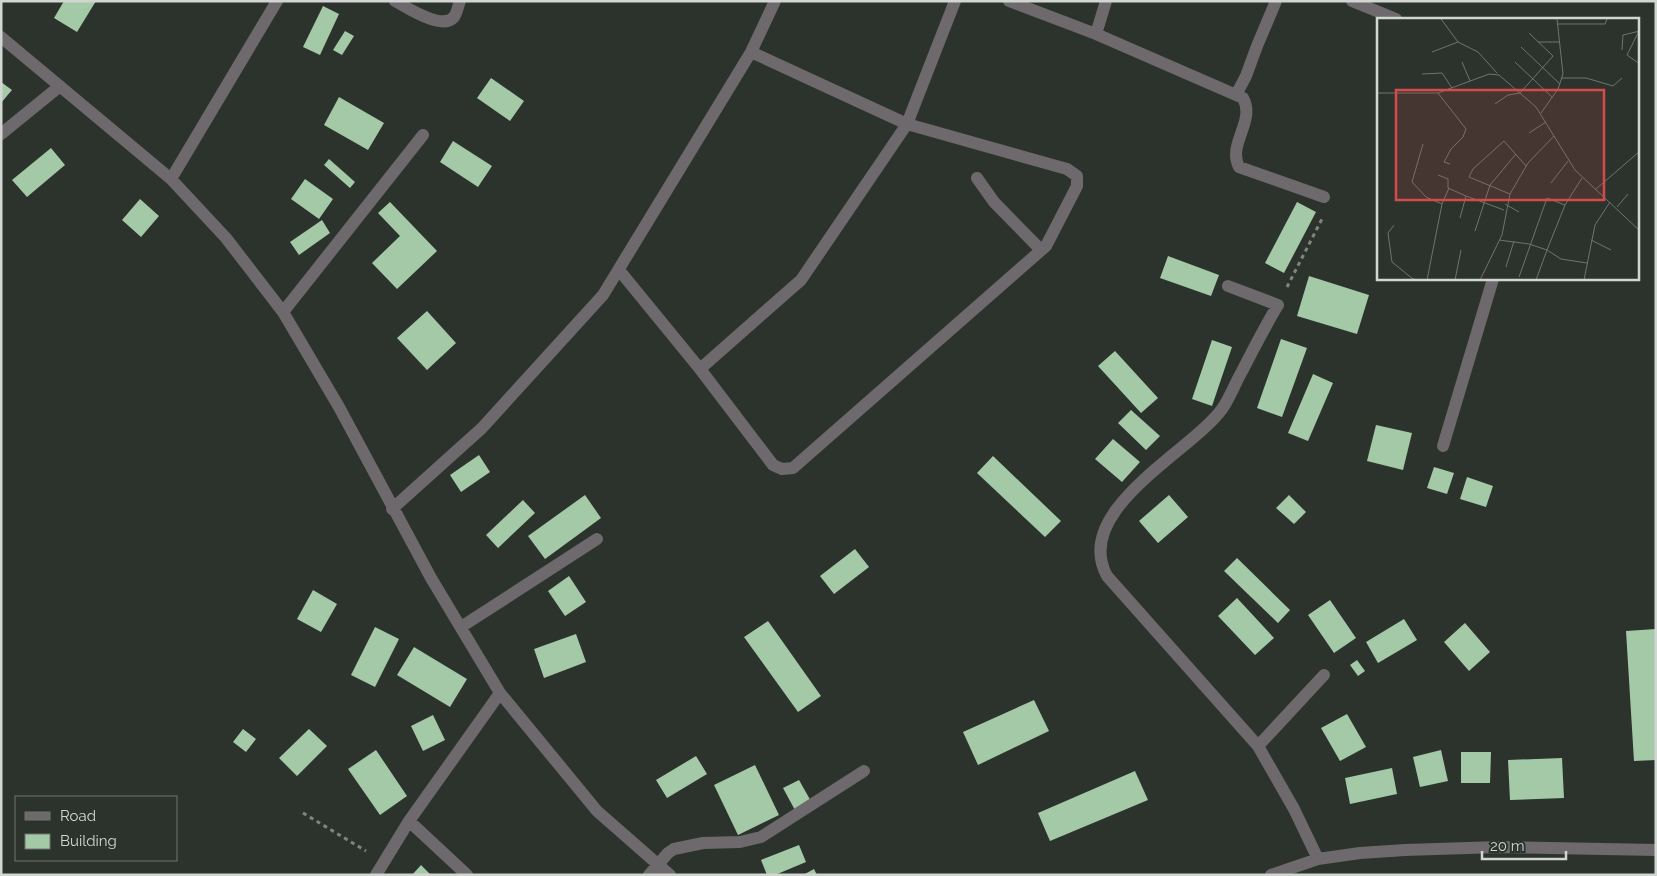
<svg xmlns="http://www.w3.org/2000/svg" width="1657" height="876" font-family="Raleway,sans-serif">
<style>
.building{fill:#a4c9a6}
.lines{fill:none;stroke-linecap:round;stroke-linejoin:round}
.path{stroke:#808580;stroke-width:3;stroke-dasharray:4 4;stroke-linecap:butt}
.minor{stroke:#6d696c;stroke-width:12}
.inset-road{fill:none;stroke:#6e746f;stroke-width:1}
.view{fill:#d54b4a;fill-opacity:0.15;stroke:#d54b4a;stroke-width:2.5}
.inset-edge{fill:none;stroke:#d2d6d2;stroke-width:2.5}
</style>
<rect width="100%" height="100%" fill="#2c332d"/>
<path class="building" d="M 64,1 L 96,1 L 77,32 L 54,18 Z
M 323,6 L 339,14 L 320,55 L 303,47 Z
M 345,31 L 354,36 L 342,55 L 333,50 Z
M 491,78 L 524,101 L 510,121 L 477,98 Z
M 1,82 L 12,90 L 1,103 Z
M 339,97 L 384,123 L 368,150 L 324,125 Z
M 453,141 L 492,166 L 478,187 L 440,162 Z
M 51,148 L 65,165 L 27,197 L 12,180 Z
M 329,159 L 355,182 L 350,188 L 324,165 Z
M 305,179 L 333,199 L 319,219 L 291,199 Z
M 140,199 L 159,216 L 141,237 L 122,220 Z
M 390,202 L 437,251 L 397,289 L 372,263 L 400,236 L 378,213 Z
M 1297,202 L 1316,212 L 1284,273 L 1265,263 Z
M 322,220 L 330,233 L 299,255 L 290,242 Z
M 1168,256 L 1219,275 L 1211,296 L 1160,278 Z
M 1309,276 L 1369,295 L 1357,334 L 1297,316 Z
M 427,311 L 456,343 L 427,370 L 397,338 Z
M 1281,339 L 1307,348 L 1282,417 L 1257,408 Z
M 1212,340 L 1232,347 L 1212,406 L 1192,399 Z
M 1115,351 L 1158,398 L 1141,413 L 1098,366 Z
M 1313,374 L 1333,383 L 1308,441 L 1288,433 Z
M 1131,410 L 1160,436 L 1146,450 L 1118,423 Z
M 1376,425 L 1412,433 L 1403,470 L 1367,461 Z
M 1113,439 L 1140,462 L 1122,482 L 1095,459 Z
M 479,455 L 490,472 L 461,492 L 450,475 Z
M 993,456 L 1061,521 L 1045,537 L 977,473 Z
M 1434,467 L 1454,473 L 1447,494 L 1427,488 Z
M 1467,477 L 1493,486 L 1486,507 L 1460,499 Z
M 585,495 L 601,518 L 545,559 L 528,536 Z
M 1169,495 L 1188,517 L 1158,543 L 1139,521 Z
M 1289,495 L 1306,512 L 1294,524 L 1276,508 Z
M 523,500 L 535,513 L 498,548 L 486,535 Z
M 855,549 L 869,567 L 834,594 L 820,576 Z
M 1237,558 L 1290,610 L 1278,623 L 1224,571 Z
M 569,576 L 586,602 L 565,616 L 548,591 Z
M 313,590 L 337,604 L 321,632 L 297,619 Z
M 1237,598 L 1274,638 L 1255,655 L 1218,616 Z
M 1330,600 L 1356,638 L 1334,653 L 1308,615 Z
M 1404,619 L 1417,640 L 1378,663 L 1366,642 Z
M 768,621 L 821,696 L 798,712 L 744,637 Z
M 1465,623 L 1490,652 L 1469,671 L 1444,642 Z
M 375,627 L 399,639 L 375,687 L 351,675 Z
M 1656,629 L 1656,760 L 1634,761 L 1626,631 Z
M 576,634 L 586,662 L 544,678 L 534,649 Z
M 414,647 L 467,679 L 450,707 L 397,675 Z
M 1357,660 L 1365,671 L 1358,676 L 1350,665 Z
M 1034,700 L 1049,731 L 978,765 L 963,732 Z
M 1347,714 L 1366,747 L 1340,761 L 1321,728 Z
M 433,715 L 445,740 L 423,751 L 411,726 Z
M 243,729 L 256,739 L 246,752 L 233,742 Z
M 309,729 L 327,746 L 297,776 L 279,758 Z
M 376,750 L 407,796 L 380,815 L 348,769 Z
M 1441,750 L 1448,781 L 1420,787 L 1413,757 Z
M 1461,752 L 1491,752 L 1490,783 L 1461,783 Z
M 696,756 L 707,774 L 667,798 L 656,780 Z
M 1562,758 L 1564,798 L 1510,800 L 1508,760 Z
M 755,765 L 779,815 L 738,835 L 714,785 Z
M 1392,768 L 1397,794 L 1350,804 L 1345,778 Z
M 1135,771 L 1148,800 L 1050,841 L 1038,813 Z
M 799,780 L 812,803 L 796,812 L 783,788 Z
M 799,845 L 806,862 L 775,875 L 767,875 L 761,860 Z
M 421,865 L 431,875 L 412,875 Z
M 814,869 L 817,875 L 803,875 Z"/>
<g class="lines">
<path class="path" d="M 1287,287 L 1323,217
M 303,813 L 366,851"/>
<path class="minor" d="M 395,1 C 408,8 442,31 454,17 C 457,13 458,6 460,1
M 1009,1 L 1096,34 L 1106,1
M 1352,1 L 1396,19
M 1096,34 L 1243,98 C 1256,121 1227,144 1239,167 L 1324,197
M 1,37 L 171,179 L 226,238 L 283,312 L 339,407 L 431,578 L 500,693 L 597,811 L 670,875
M 1236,95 L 1246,76 L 1257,46 L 1276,1
M 1,134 L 60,86
M 977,178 L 994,202 L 1041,250
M 171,179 L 277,1
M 619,270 L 700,369 L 773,465 L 782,469 L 793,468 L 1046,246 L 1077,186 L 1077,176 L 1067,169 L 907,124 L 751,52
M 1228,286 L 1278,305 C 1264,328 1252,352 1240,375 C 1234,386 1229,399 1222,409 C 1191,452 1071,510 1107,576 L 1258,746 L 1294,809 L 1318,859
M 283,312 L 423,135
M 700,369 L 801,280 L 907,124 L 955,1
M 1443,446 L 1493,279
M 392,509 L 482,428 L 603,295 L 751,52 L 775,1
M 461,627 L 597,539
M 1258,746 L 1324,675
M 409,821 L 467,875
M 376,875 L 409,821 L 500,693
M 649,875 L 668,853 L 674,849 L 703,843 L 740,842 L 761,837 L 864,771
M 1271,875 L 1318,859 L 1360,853 L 1405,850 L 1499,847 L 1656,850"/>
</g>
<g transform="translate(1377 18)">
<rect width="262" height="262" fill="#2c332d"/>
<path class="inset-road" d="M 64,1 L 81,24 L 101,34 L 120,55M 180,6 L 228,6 L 230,1M 262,13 L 250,37 L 263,46M 161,24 L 183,24M 144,29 L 183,66M 245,32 L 246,17 L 263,13M 55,34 L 81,24M 85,44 L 93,63M 138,44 L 175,79M 45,56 L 65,55 L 75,70M 185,60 L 209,60 L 236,68 L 245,60M 0,75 L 61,75 L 112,56 L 122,57 L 159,89 L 198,152 L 263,213M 61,75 L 89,111 L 86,119 L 74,131 L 67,144 L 73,146M 118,86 L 131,77 L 143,75 L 176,38 L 152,15M 164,95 L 181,71 L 186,56 L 180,1M 152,115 L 169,104M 46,126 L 35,164 L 49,179 L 65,186 L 50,262M 61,157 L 71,161 L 71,170 L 89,178M 205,160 L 188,187 L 170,232 L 184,241 L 210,245M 174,165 L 191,143M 219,171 L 263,133M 133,176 L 92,159 L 96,151 L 127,123 L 149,148M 65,186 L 72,170M 128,186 L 142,194M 240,189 L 251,176M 83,200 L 89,178 L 127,192M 17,207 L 11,215 L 15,244 L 36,261 L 45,262M 98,213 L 113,167 L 139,136M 122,222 L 152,226 L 170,232 L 159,262M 214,222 L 234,232M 129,249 L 137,223M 142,259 L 170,180 L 188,187M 78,262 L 84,232M 103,262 L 125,217 L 133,176 L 151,145 L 177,118M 207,262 L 218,207 L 233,184"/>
<path class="view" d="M 19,72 L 227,72 L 227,182 L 19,182 Z"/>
<rect width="262" height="262" class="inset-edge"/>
</g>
<rect width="1657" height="876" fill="none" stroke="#d2d6d2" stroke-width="5"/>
<rect x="15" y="796" width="162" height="65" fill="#2c332d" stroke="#6e746f"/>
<rect x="25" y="812" width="25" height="8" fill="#6d696c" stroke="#6e746f"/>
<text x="60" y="821" font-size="15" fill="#d2d6d2">Road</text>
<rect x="25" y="834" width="25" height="15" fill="#a4c9a6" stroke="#6e746f"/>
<text x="60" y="846" font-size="15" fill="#d2d6d2">Building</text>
<path d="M1482 851v8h84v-8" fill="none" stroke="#d2d6d2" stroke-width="2.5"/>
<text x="1490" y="851" font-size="15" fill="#d2d6d2" stroke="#2c332d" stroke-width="4" paint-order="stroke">20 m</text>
</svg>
